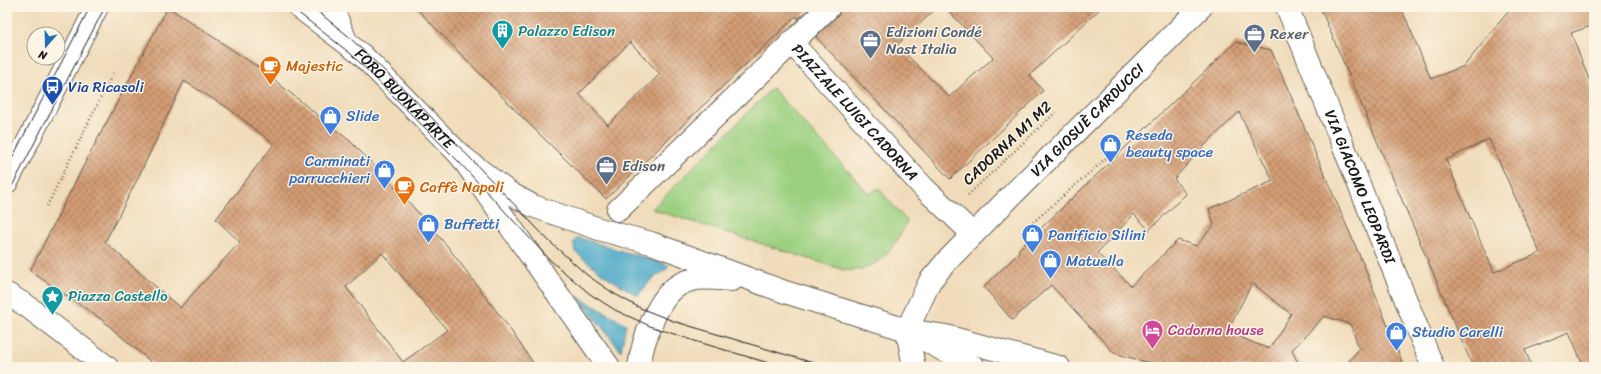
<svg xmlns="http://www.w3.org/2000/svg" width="1601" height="374" font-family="Sriracha,sans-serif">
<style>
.green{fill:#9bd080;stroke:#5c764e}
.water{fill:#49a9c8;stroke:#326272}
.building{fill:url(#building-cross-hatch);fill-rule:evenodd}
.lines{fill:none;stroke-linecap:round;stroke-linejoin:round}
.minor-casing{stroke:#665f53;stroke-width:24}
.tertiary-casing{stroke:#665f53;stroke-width:24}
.path{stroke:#665f53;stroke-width:2.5;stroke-dasharray:1 3;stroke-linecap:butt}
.minor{stroke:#fff;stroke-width:22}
.tertiary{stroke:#fff;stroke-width:22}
.tram{stroke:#1c1c1c;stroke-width:1}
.labels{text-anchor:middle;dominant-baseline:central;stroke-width:3;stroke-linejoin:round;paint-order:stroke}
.culture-label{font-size:15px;fill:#0d838f;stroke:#fcf5e5;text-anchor:start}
.service-label{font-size:15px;fill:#4e5e75;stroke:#fcf5e5;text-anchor:start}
.food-label{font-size:15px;fill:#c56008;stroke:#fcf5e5;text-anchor:start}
.transit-label{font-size:15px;fill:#164399;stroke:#fcf5e5;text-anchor:start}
.street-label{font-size:15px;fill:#1c1c1c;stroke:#fcf5e5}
.shop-label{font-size:15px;fill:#366cbe;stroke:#fcf5e5;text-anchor:start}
.hotel-label{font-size:15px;fill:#b23c85;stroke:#fcf5e5;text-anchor:start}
</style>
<defs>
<pattern id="building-cross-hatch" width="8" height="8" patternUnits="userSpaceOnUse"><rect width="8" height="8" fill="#d39d75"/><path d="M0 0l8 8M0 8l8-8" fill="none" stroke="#aa7f5f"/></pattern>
</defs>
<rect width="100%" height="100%" fill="#fcf5e5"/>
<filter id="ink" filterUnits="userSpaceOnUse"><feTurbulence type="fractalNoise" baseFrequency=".025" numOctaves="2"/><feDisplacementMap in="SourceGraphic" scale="8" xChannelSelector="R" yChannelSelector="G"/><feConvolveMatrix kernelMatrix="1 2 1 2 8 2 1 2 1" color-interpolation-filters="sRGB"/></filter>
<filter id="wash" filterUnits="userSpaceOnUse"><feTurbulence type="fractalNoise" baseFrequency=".012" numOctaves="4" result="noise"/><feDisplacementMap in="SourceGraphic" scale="16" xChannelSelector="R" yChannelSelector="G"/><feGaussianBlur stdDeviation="0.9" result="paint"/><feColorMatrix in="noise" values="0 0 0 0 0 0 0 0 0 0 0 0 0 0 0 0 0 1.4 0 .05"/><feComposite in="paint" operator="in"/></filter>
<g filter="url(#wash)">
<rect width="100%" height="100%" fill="#f0dcba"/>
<path class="green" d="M 772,88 L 869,194 L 878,188 L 907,221 C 895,247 877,274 844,270 L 652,209 Z"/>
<path class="water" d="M 577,238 L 580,238 L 668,265 L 668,268 L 650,281 L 638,296 L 604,275 L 575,252 L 573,242 Z
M 577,296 L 626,324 L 621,351 Z"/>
<g id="blocks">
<path class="building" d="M 168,7 L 258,67 L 350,141 L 401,193 L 448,247 L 507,325 L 536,367 L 157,367 L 101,319 L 30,271 L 88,157 ZM 184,81 L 228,108 L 274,144 L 216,219 L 240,242 L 180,308 L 105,242 L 136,182 ZM 382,253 L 447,330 L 403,362 L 346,287 Z
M 415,7 L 811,7 L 798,19 L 796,16 L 606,199 L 523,118 ZM 630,42 L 660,74 L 608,125 L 579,94 Z
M 841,7 L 938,7 L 897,45 L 949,97 L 993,58 L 945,7 L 1102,7 L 1030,75 L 1043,91 L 950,179 L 816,37 L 838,16 Z
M 1320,7 L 1401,7 L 1431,79 L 1464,66 L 1512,7 L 1594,7 L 1594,25 L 1571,33 L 1594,92 L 1594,367 L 1584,367 L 1569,332 L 1525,350 L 1532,367 L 1473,367 ZM 1489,139 L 1540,253 L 1494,272 L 1475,229 L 1446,160 Z
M 1236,42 L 1271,50 L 1364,266 L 1404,367 L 1344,367 L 1359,349 L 1354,334 L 1350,324 L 1324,316 L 1292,350 L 1297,361 L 1311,367 L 1163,367 L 1114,353 L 1051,285 L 1012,320 L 984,287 L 1020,252 L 1018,250 ZM 1239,112 L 1273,181 L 1209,209 L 1214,225 L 1196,246 L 1178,240 L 1131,286 L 1097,253 L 1134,214 L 1149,230 L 1186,194 L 1174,179 L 1205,145 ZM 1252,283 L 1291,314 L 1269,349 L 1227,332 Z"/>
</g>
</g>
<g filter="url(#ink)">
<use href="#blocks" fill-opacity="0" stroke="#665f53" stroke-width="1"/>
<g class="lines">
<defs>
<g id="minor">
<path d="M 332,7 L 347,43"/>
<path id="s1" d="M 1287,7 L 1433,367"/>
<path id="s2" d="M 791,42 L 924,188 L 973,234"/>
<path d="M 7,182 L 97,7"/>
<path d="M 618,210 L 829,7"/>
<path d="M 7,294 L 27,306 L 107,367"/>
</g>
<g id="tertiary">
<path id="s3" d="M 299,7 L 362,55 L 460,155 L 609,367"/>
<path d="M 460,155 L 508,192 L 533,206 L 602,230 L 651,243 L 785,292 L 907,330 L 974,367"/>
<path d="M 920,332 L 946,336 L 1059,367"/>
<path d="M 639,367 C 642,343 658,293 683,283 C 698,276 715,279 732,280"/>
<path id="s4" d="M 914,367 L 907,330 L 930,281 L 946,262 L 1002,205 L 1201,7"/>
</g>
</defs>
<use href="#minor" class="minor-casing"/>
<use href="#tertiary" class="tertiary-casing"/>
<path class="path" d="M 968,195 L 1056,112
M 47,206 L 113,73
M 1030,225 L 1120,146"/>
<use href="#minor" class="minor"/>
<use href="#tertiary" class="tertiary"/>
<path class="tram" d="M 291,7 L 351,54 L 458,161 L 551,261 L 590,294 L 615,310 L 650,326 L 695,341 L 782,367
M 312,7 L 347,35 L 413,98 L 550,242 L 587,275 L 613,293 L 640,308 L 673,321 L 827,367
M 7,168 L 90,7
M 7,196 L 105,7"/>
</g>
</g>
<defs>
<symbol id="building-pin" viewBox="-11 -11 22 30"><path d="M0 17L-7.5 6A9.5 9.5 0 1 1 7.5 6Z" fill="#0f9aa8" stroke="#fcf5e5"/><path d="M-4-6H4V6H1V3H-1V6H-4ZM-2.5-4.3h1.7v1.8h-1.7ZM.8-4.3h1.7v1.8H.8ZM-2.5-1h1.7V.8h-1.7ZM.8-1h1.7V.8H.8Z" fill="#fff"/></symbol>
<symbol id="office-pin" viewBox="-11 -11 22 30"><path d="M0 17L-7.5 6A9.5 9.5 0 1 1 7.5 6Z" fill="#5c6f8a" stroke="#fcf5e5"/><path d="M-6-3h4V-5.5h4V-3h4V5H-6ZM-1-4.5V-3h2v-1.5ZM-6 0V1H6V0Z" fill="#fff"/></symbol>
<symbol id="cafe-pin" viewBox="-11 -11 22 30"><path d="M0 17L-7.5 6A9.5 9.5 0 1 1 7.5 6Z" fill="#e8710a" stroke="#fcf5e5"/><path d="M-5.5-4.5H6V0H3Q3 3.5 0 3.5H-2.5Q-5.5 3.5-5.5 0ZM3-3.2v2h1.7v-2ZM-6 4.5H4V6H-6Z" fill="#fff"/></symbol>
<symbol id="bus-pin" viewBox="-11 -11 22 30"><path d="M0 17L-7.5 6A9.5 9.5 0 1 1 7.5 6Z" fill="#1a4fb4" stroke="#fcf5e5"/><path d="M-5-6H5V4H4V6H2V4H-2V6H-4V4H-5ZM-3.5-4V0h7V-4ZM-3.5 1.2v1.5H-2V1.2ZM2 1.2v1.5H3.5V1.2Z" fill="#fff"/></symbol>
<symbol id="shop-pin" viewBox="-11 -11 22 30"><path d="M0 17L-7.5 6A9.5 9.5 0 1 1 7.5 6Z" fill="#3f7fe0" stroke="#fcf5e5"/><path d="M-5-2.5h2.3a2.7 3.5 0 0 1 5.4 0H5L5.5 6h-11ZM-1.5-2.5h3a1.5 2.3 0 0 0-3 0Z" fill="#fff"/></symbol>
<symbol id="sight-pin" viewBox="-11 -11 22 30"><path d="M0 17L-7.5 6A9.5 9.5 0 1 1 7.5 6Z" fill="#0f9aa8" stroke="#fcf5e5"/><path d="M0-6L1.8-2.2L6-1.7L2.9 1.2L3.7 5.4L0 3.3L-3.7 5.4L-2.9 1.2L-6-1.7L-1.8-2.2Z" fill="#fff"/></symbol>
<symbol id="hotel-pin" viewBox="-11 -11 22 30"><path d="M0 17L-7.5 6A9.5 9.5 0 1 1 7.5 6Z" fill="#d1479c" stroke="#fcf5e5"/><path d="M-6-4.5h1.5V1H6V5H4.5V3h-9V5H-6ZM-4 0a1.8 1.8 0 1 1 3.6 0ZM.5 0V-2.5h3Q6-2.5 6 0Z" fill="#fff"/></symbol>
</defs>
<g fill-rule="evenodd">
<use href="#building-pin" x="490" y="18" width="25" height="34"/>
<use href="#office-pin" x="1242" y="22" width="25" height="34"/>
<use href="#office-pin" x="858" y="28" width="25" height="34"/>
<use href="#cafe-pin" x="258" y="54" width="25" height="34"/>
<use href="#bus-pin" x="40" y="74" width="25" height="34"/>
<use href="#shop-pin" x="318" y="104" width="25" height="34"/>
<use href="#shop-pin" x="1098" y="132" width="25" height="34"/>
<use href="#office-pin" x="594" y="154" width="25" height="34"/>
<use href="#shop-pin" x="372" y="158" width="25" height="34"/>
<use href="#cafe-pin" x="392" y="174" width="25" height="34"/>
<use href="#shop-pin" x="416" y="212" width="25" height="34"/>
<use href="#shop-pin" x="1020" y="222" width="25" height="34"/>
<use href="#shop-pin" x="1038" y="248" width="25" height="34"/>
<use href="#sight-pin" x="40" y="284" width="25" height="34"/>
<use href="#hotel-pin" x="1140" y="318" width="25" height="34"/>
<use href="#shop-pin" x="1384" y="320" width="25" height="34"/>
</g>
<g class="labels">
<g class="culture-label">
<text x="518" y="31">Palazzo Edison</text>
<text x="68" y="296">Piazza Castello</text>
</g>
<g class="service-label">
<text x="886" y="32">Edizioni Condé<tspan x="886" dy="17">Nast Italia</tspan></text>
<text x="1270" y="34">Rexer</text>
<text x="622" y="166">Edison</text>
</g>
<g class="food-label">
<text x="286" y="66">Majestic</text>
<text x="420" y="187">Caffè Napoli</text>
</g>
<g class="transit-label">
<text x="68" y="87">Via Ricasoli</text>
</g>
<g class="street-label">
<text stroke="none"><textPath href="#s3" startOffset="140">FORO BUONAPARTE</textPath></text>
<text stroke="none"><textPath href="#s2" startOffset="95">PIAZZALE LUIGI CADORNA</textPath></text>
<text stroke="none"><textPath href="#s4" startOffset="317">VIA GIOSUÈ CARDUCCI</textPath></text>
<text transform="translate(1007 143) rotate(-43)">CADORNA M1 M2</text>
<text stroke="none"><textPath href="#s1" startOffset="194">VIA GIACOMO LEOPARDI</textPath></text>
</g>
<g class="shop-label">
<text x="346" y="116">Slide</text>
<text x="1126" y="135">Reseda<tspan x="1126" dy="17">beauty space</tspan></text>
<text x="370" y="161" text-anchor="end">Carminati<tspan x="370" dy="17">parrucchieri</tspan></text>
<text x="444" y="224">Buffetti</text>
<text x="1048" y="235">Panificio Silini</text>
<text x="1066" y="261">Matuella</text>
<text x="1412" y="332">Studio Carelli</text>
</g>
<g class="hotel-label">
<text x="1168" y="330">Cadorna house</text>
</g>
</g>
<rect width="1601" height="374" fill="none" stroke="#fcf5e5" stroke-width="24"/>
<g transform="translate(46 46) rotate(200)"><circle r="19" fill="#fcf5e5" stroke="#a29e95"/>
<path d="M0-3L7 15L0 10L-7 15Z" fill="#1f6fb2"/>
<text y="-6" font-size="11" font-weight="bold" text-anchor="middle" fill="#1c1c1c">N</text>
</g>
</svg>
